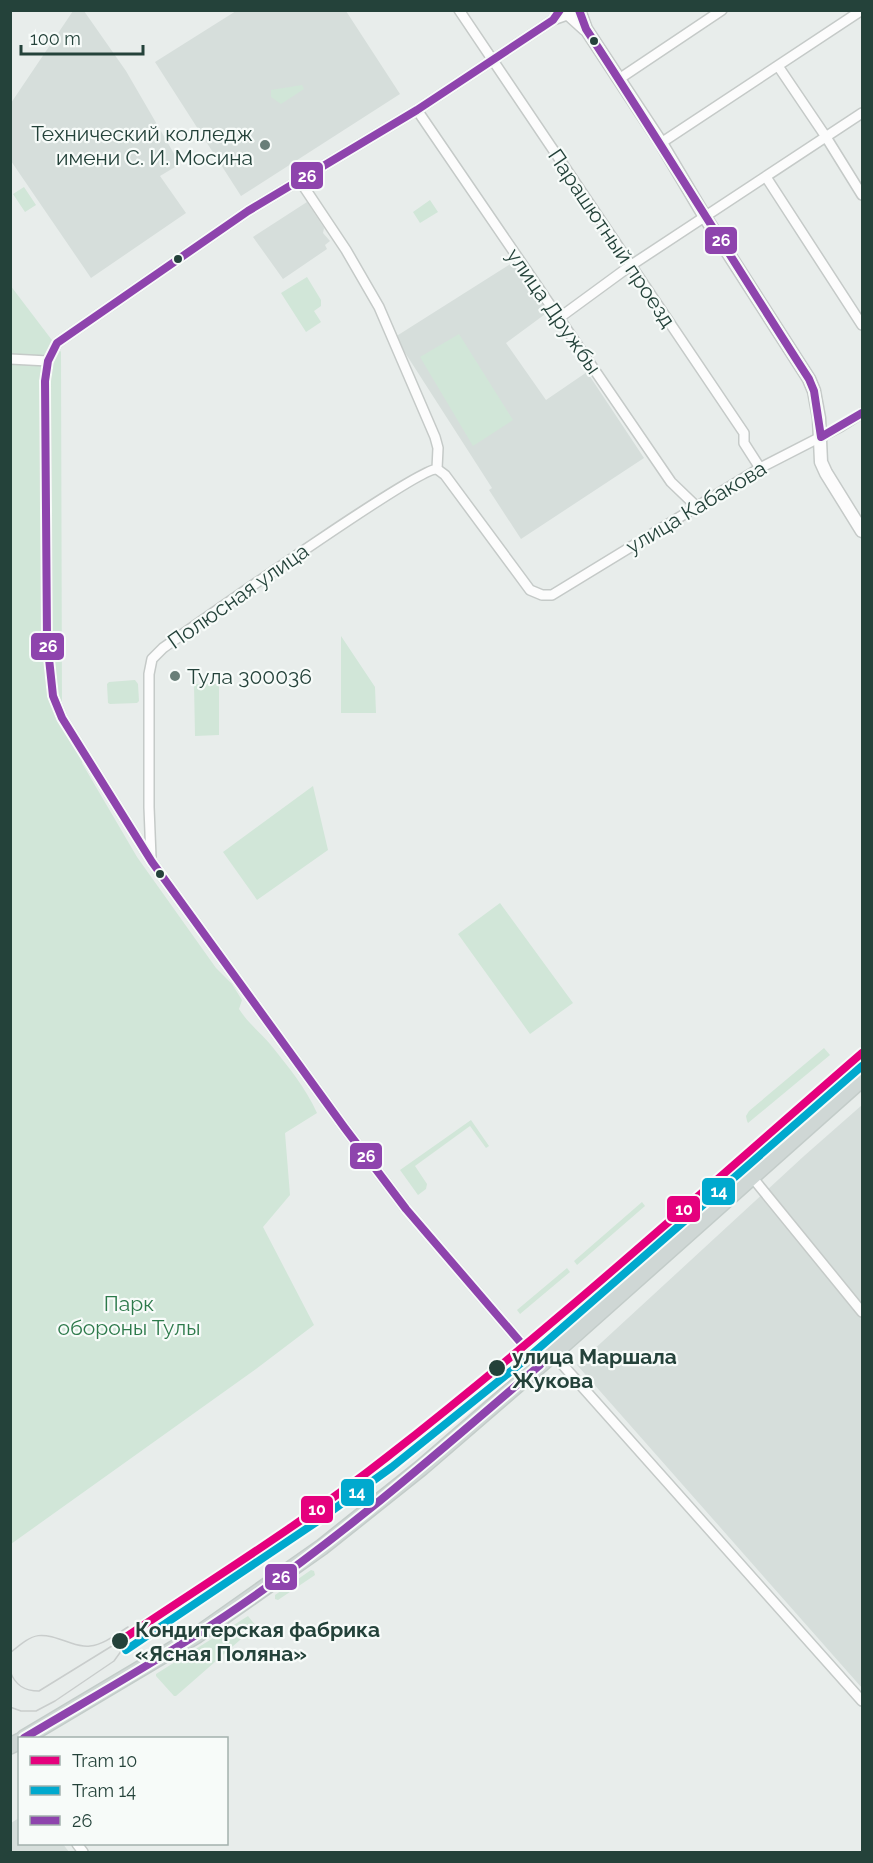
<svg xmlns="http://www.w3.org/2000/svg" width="873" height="1863" font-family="Raleway,sans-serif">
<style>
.built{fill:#d6dedb}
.green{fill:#d1e6d8}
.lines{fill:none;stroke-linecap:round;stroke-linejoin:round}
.minor-casing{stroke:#c5cac8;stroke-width:12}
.tertiary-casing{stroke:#c5cac8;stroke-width:15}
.primary-casing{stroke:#c3ccc9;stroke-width:18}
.minor{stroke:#fcfcfc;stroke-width:9}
.tertiary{stroke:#fcfcfc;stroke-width:12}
.primary{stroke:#cfd7d5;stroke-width:15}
.tram{stroke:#c9cdcc;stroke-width:1.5}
.bus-1-casing{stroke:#f7fbf9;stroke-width:12}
.bus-1{stroke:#8e44ad;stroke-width:8}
.tram-1-casing{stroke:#f7fbf9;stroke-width:12}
.tram-2-casing{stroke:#f7fbf9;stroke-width:12}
.tram-1{stroke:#e5007d;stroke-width:8}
.tram-2{stroke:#00a9ce;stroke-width:8}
.bus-dot{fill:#24423a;stroke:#f7fbf9;stroke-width:2}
.poi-dot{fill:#697e78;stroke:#f7fbf9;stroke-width:2}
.labels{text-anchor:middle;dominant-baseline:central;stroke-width:4.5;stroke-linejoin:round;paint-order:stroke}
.poi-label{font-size:21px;fill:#24423a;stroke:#f7fbf9;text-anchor:end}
.street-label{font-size:21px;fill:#24423a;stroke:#f7fbf9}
.park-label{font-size:21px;fill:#2d7a4b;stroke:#f7fbf9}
.stop-label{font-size:21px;font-weight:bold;fill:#24423a;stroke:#f7fbf9;text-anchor:start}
.line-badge{stroke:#f7fbf9;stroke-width:2}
.badge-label{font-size:16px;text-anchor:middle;font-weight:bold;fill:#fff}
</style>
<rect width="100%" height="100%" fill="#e8edeb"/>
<path class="built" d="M 73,11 L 84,11 L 126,71 L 180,164 L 160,176 L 186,213 L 91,278 L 11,161 L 11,103 Z
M 236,11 L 346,11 L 400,94 L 241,196 L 155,62 Z
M 307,202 L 324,228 L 323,233 L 330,241 L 325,245 L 327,249 L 283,279 L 253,237 Z
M 512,263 L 548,312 L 506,343 L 546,400 L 587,372 L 644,458 L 521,539 L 489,490 L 492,488 L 395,337 Z
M 862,1105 L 862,1688 L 577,1365 L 804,1156 Z
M 19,1818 L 20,1844 L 63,1844 L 69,1852 L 11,1852 L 11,1823 Z"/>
<path class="green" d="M 302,85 L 304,89 L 281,104 L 271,97 L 271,90 Z
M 24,187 L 36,205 L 25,212 L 13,194 Z
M 430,200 L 438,212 L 420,223 L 413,212 Z
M 307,277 L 321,300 L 321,306 L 314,311 L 321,322 L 306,332 L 281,293 Z
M 10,285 L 61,352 L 62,710 L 87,752 L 82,763 L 137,857 L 216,968 L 232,984 L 242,1000 L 239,1009 C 247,1022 260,1032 270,1044 C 287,1065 306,1088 317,1113 L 285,1133 L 290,1195 L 263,1227 L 314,1325 L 256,1369 L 11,1544 Z
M 459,334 L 513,420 L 473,446 L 420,357 Z
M 341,636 L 375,687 L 376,713 L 341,713 Z
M 135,680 L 138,684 L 139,701 L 137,703 L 110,704 L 108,703 L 107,684 L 109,682 Z
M 194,684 L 219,684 L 219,735 L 195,736 Z
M 313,786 L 328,850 L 257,900 L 223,852 Z
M 500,903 L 573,1003 L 530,1034 L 458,934 Z
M 824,1048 L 830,1055 L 748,1123 L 747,1121 L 746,1116 L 749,1111 Z
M 842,1078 L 841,1085 L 766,1151 L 756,1152 Z
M 471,1120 L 489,1146 L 486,1148 L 470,1126 L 415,1166 L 427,1184 L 426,1189 L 418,1195 L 400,1170 Z
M 642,1202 L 645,1206 L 577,1265 L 574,1261 Z
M 567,1268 L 570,1272 L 520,1314 L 517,1310 Z
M 311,1570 L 314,1571 L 315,1575 L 278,1600 L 275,1599 L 275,1595 Z
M 248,1616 L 256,1626 L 176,1696 L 174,1696 L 156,1676 L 156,1674 Z"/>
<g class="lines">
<defs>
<path id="minor" d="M 459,10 L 744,433 L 744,443 L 760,468
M 778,66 L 826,137 L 862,195
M 619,79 L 722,10
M 417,110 L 671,482 L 697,507
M 661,143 L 862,10
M 766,177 L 862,325
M 300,181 L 346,250 L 379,307 L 435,437 L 438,448 L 437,469
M 559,318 L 630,266 L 862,113
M 10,359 L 48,361
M 437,469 L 445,475 L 530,590 L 542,595 L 552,595 L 760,468 L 840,427 L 862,413
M 151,858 L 149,807 L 149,674 L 152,659 L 163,648 C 196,625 419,467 437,469
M 752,1177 L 862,1312
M 553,1354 L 862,1701
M 540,1365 L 406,1209 L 344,1127 L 152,862 L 62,718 L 53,696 L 47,640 L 45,381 L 48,361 L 57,343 L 248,211 L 417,110 L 553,20 L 567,15
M 77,1844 L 83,1852"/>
<path id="tertiary" d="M 564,10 L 585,29
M 579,10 L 586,29 L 661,143 L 705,217 L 809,379 L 814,391 L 819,418 L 821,462 L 826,473 L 862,531"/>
<path id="primary" d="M 24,1738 L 197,1635 L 322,1547 L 421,1468 L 553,1354 L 862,1079
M 10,1746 L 20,1741"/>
</defs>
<use href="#minor" class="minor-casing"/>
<use href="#tertiary" class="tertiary-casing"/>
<use href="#primary" class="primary-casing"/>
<use href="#minor" class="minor"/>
<use href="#tertiary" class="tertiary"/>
<use href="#primary" class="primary"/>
<path class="tram" d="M 10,1653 C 36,1631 39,1632 71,1643 C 77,1645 83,1647 90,1646 C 103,1645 117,1634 128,1627
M 10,1671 C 15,1685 24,1691 39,1691 L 120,1641
M 10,1707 L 21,1711 L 36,1711 L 55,1701 L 114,1661 L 137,1629"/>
<defs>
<path id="bus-1" d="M 579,10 L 586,29 C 662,145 734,263 809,379 L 814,391 L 821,437 L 862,413
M 24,1738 C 81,1704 140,1671 196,1635 C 319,1557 430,1460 540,1365 L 406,1209 L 344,1127 L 152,862 L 62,718 L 53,696 L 47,640 L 45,381 L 48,361 L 57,343 L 248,211 L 417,110 L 553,20 L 560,10"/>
</defs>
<use href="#bus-1" class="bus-1-casing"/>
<use href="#bus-1" class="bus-1"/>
<defs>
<path id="tram-1" d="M 120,1641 C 209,1581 302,1524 387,1457 C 551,1329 705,1189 862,1053"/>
<path id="tram-2" d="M 126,1650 L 315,1523 L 392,1467 L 531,1355 L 862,1066"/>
</defs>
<use href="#tram-1" class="tram-1-casing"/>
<use href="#tram-2" class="tram-2-casing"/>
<use href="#tram-1" class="tram-1"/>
<use href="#tram-2" class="tram-2"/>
</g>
<g class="bus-dot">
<circle cx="594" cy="41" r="5"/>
<circle cx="178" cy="259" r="5"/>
<circle cx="160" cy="874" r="5"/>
<circle cx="497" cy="1368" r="9"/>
<circle cx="120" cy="1641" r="9"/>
</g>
<g class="poi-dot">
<circle cx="265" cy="145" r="6"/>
<circle cx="175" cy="676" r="6"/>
</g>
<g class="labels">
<g class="poi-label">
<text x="253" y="133">Технический колледж<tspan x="253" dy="24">имени С. И. Мосина</tspan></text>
<text x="187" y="676" text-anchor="start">Тула 300036</text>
</g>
<g class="street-label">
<text transform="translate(612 238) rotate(56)">Парашютный проезд</text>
<text transform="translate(554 311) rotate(55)">улица Дружбы</text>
<text transform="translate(696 507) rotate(-31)">улица Кабакова</text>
<text transform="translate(238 596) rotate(-35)">Полюсная улица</text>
</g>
<g class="park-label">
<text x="129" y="1303">Парк<tspan x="129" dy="24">обороны Тулы</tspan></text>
</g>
<g class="stop-label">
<text x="512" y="1356">улица Маршала<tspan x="512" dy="24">Жукова</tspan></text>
<text x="135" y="1629">Кондитерская фабрика<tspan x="135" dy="24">«Ясная Поляна»</tspan></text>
</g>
</g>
<g class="line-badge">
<rect x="290" y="161" width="34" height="29" rx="6" fill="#8e44ad"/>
<rect x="704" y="226" width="34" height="29" rx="6" fill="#8e44ad"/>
<rect x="30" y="632" width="35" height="29" rx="6" fill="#8e44ad"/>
<rect x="349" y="1142" width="34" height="28" rx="6" fill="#8e44ad"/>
<rect x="701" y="1177" width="35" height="29" rx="6" fill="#00a9ce"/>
<rect x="666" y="1195" width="35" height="28" rx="6" fill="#e5007d"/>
<rect x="340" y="1478" width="35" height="29" rx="6" fill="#00a9ce"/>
<rect x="300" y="1495" width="34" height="29" rx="6" fill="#e5007d"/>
<rect x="264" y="1563" width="34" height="28" rx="6" fill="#8e44ad"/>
</g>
<g class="badge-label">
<text x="307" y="182">26</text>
<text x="721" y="246">26</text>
<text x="48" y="652">26</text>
<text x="366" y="1162">26</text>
<text x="719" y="1197">14</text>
<text x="684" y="1215">10</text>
<text x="357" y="1498">14</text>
<text x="317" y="1515">10</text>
<text x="281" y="1583">26</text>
</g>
<rect width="873" height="1863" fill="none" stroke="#24423a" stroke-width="24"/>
<rect x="18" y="1737" width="210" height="108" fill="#f7fbf9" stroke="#a3b1ad" stroke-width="1.5"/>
<rect x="30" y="1756" width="30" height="9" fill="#e5007d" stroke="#a3b1ad" stroke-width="1.5"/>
<text x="72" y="1767" font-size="18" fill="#24423a">Tram 10</text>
<rect x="30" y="1786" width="30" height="9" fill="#00a9ce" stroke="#a3b1ad" stroke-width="1.5"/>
<text x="72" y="1797" font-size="18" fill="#24423a">Tram 14</text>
<rect x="30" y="1816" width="30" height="9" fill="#8e44ad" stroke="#a3b1ad" stroke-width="1.5"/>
<text x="72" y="1827" font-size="18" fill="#24423a">26</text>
<path d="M21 45v9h122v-9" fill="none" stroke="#24423a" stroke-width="3"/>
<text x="30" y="45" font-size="18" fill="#24423a" stroke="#f7fbf9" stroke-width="4.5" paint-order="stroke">100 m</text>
</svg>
